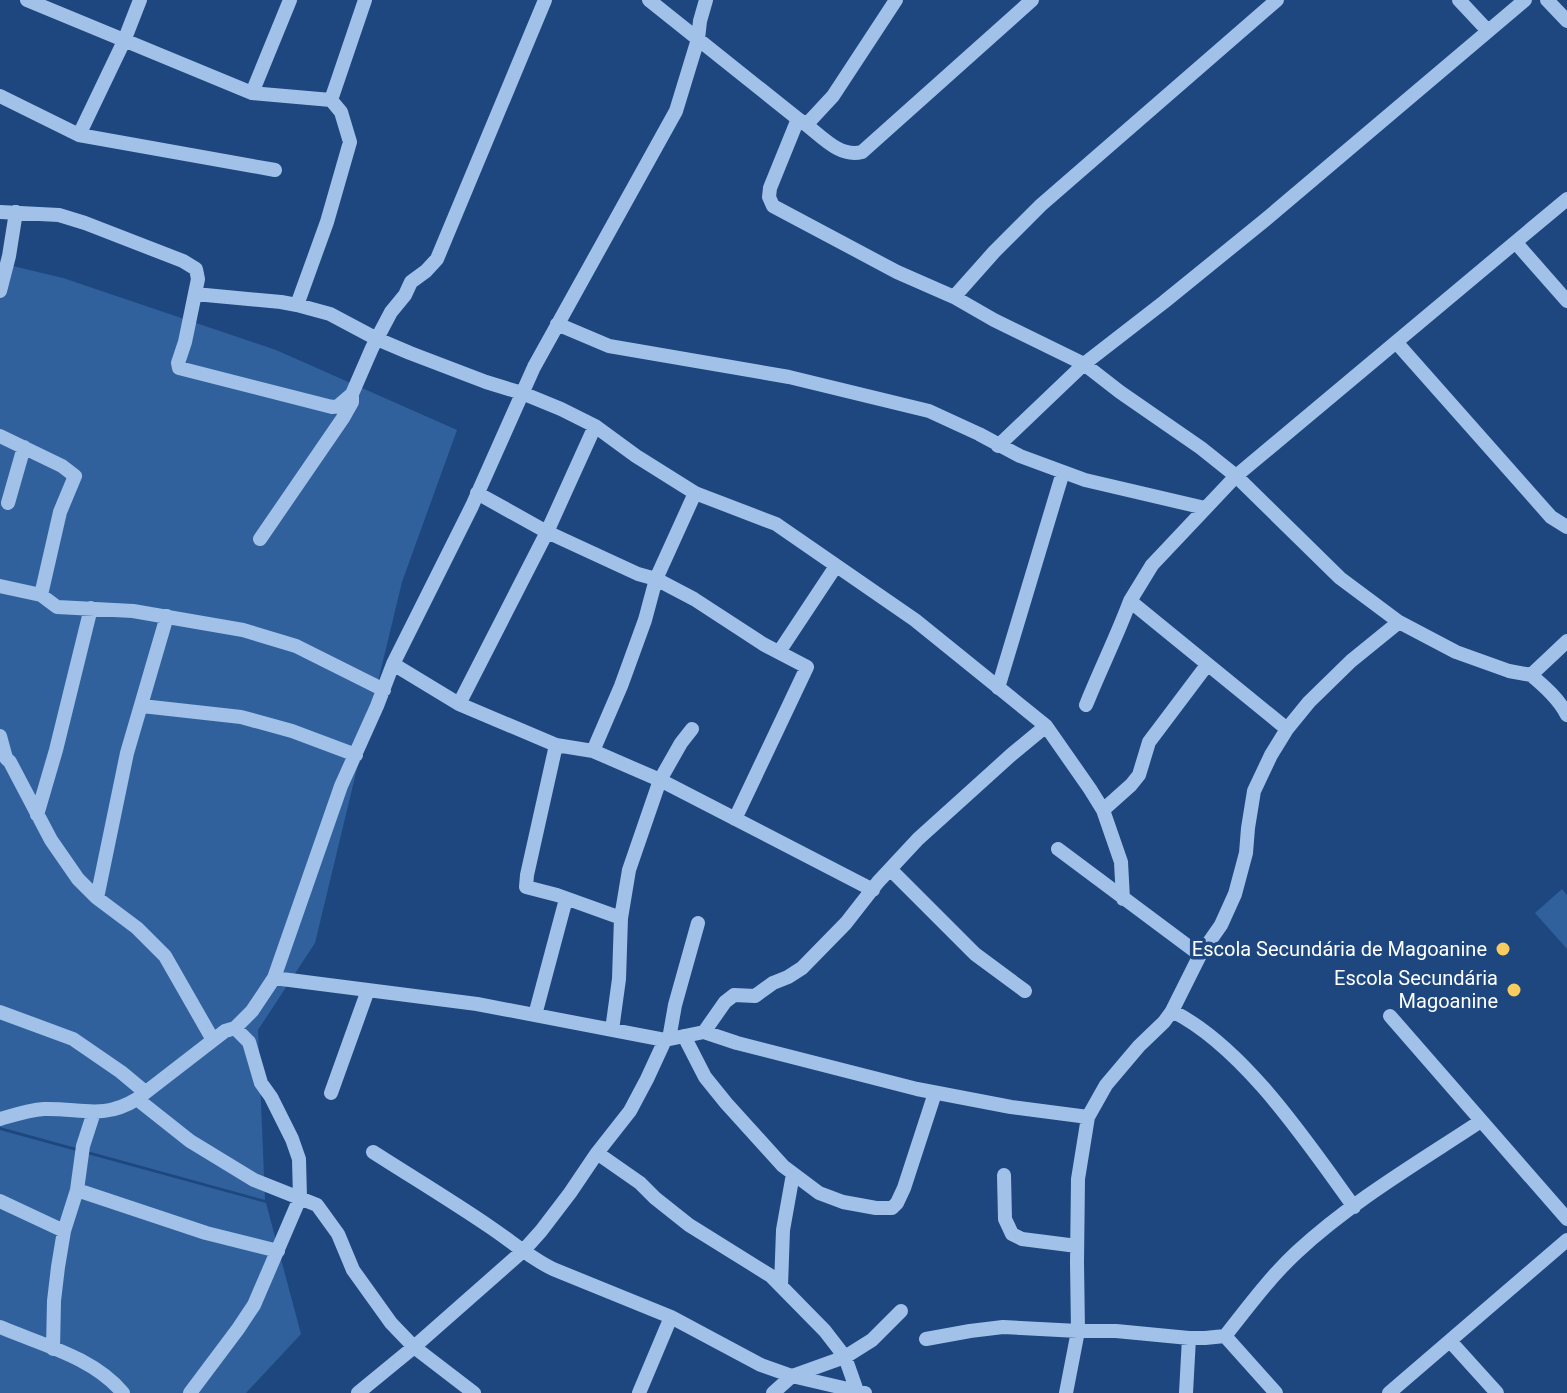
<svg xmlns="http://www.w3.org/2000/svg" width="1567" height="1393" font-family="Roboto,sans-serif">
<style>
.green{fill:#30619d}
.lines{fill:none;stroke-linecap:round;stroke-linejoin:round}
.minor{stroke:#a1c1e8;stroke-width:14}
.poi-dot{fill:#f8cc5f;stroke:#1d477e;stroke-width:3}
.labels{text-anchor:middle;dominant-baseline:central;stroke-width:7;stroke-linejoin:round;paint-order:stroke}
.poi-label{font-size:20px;fill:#fff;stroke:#1d477e;text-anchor:end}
</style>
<rect width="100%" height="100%" fill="#1d477e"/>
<path class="green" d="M 0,263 L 63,278 L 276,350 L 457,430 L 402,582 L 315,943 L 258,1030 L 265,1200 L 0,1127 Z
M 1562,889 L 1567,895 L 1567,949 L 1535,913 Z
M 0,1130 L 266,1203 L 301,1334 L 246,1393 L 0,1393 Z"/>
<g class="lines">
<path class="minor" d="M 27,0 L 252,93
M 290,0 L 252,93 L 331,100 L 341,112 L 350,142 L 327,222 L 297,305
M 649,0 L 798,119 C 817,130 837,159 862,152 L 1032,0
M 1459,0 L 1488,31
M 1547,0 L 1567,21
M 0,96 L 79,135 L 275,170
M 331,100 L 365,0
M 798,119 L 770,188 L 769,197 L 773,206 L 897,272 L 954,297 L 994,320 L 1084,364 L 1120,392 L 1201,448 L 1236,476 L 1340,578 L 1399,622 L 1456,652 L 1509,671 L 1531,675 L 1567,641
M 807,124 L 833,96 L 896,0
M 79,135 L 124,41 L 140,0
M 0,212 L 59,215 L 85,223 L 183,261 L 196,269 L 198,279 L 185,342 L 178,363 L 179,368 L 332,407 L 338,406 L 352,394 L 372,348 L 391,312 L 405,295 L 411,282 L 426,271 L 437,259 L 545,0
M 1516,243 L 1567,301
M 0,291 L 9,256 L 16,212
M 195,294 L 281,302 L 297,305 L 330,314 L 377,339 L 410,353 L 486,382 L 522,393 L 561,409 L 595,426 L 636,456 L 695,493 L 776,524 L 915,620 L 1046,726 L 1090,789 L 1103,810 L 1121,862 L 1123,899
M 954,297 L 994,252 L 1041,205 L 1277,0
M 557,324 L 609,346 L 789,377 L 929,411 L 979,434 L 1020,456 L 1085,480 L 1205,508
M 1396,342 L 1551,517 L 1567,527
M 0,436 L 62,466 L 75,476 L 60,512 L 41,595
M 998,446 L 1084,364 L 1164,302 L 1265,220 L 1525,0
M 477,493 L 547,532 L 638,574 L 656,579 L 694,599 L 763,644 L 807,667 L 735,819
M 8,503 L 24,447
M 260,539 L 343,418 L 352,402 L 352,394
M 0,586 L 41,595 L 57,607 L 133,611 L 243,630 L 296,646 L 384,690
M 779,652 L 836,566
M 393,664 L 459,704 L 556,745 L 593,751 L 660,780 L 873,890
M 1531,675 C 1544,686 1559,699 1567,715
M 998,688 L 1063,472
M 459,704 L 547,532 L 595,426
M 1086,705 C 1100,670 1117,636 1130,601
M 142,706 L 241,717 L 292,731 L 356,755
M 1287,729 L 1130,601 L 1152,565 L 1236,476 L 1567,199
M 0,736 L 6,758 L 10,762 L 51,840 L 78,879 L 97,898 L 137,928 L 165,956 L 213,1040
M 556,745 L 527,875 L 526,887 L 557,895 L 621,918
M 593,751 L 621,686 L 645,620 L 656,579 L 695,493
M 1103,810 L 1131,785 L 1139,775 L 1149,742 L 1207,665
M 37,815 L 56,750 L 91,608
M 1058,849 L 1200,955
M 891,870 L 975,954 L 1025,991
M 97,898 L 127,753 L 167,616
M 274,978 L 477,1004 L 665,1040 L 704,1032 L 737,1043 L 917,1089 L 1011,1107 L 1088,1117
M 1172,1011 C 1244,1047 1307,1142 1354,1207
M 0,1012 L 73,1039 L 121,1072 L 145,1092
M 535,1015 L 566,899
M 1390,1016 L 1567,1219
M 612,1030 L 619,979 L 621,918 L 629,870 L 660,780 L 681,743 L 692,729
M 704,1032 L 725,1002 L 734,995 L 755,996 L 773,983 L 788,977 L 802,968 L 846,923 L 878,882 L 918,839 L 1011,755 L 1046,726
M 684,1036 L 705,1077 L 726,1103 L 783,1166 L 819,1193 L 843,1202 L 876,1208 L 892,1208 L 897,1203 L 904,1188 L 935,1093
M 669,1039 L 675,1005 L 698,923
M 331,1093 L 368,990
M 137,1099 L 190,1141 L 254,1180 L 317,1205 L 338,1234 L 353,1270 L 391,1323 L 414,1347 L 474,1393
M 0,1119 C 14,1115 29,1110 44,1109 C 81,1108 103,1120 137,1099 L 225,1031 L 235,1028 L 252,1011 L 274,978 L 341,786 L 377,706 L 393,664 L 472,506 L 534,367 L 676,111 L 698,39 L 700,21 L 706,0
M 373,1152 C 412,1177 452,1201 490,1227 C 511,1241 530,1258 553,1269 L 671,1317 L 761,1365 L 792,1376 L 865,1393
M 597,1153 L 640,1183 L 655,1198 L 689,1225 L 771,1276 L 825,1331 L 845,1357 L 857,1391
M 1004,1175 L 1005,1219 L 1012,1234 L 1022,1239 L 1077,1246
M 77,1190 L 206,1233 L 278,1251
M 0,1201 L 64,1231
M 781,1286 L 783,1230 L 793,1174
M 0,1327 C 42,1345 93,1357 123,1393
M 1225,1336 L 1276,1393
M 926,1339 L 970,1331 L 1003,1327 L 1078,1331 L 1116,1331 L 1189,1338 L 1205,1338 L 1225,1336 C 1248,1307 1270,1277 1297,1252 C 1352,1201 1419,1162 1481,1121
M 1450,1341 L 1497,1393
M 53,1349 L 54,1301 L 58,1267 L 64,1231 L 77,1190 L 83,1146 L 94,1112
M 190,1393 L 238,1329 L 254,1305 L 300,1198 L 299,1159 L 292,1139 L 271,1097 L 261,1083 L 249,1042 L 235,1028
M 358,1393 L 414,1347 L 524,1250 L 541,1231 L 570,1193 L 597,1153 L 630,1111 L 647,1079 L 665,1040
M 639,1393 L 671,1317
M 773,1393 L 792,1376 L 845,1357 L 872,1340 L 901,1311
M 1066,1393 L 1078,1331 L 1077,1262 L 1078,1179 L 1088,1117 L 1106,1085 L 1139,1046 L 1164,1022 L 1172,1011 L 1200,955 L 1221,925 L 1235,894 L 1246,853 L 1248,828 L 1254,791 L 1271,755 L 1287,729 L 1309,702 L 1351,661 L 1399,622
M 1186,1393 L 1189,1338
M 1389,1393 L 1567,1240"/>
</g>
<g class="poi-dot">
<circle cx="1503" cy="949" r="8"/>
<circle cx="1514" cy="990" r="8"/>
</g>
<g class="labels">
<g class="poi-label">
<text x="1487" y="949">Escola Secundária de Magoanine</text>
<text x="1498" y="978">Escola Secundária<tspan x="1498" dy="23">Magoanine</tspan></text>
</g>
</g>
</svg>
